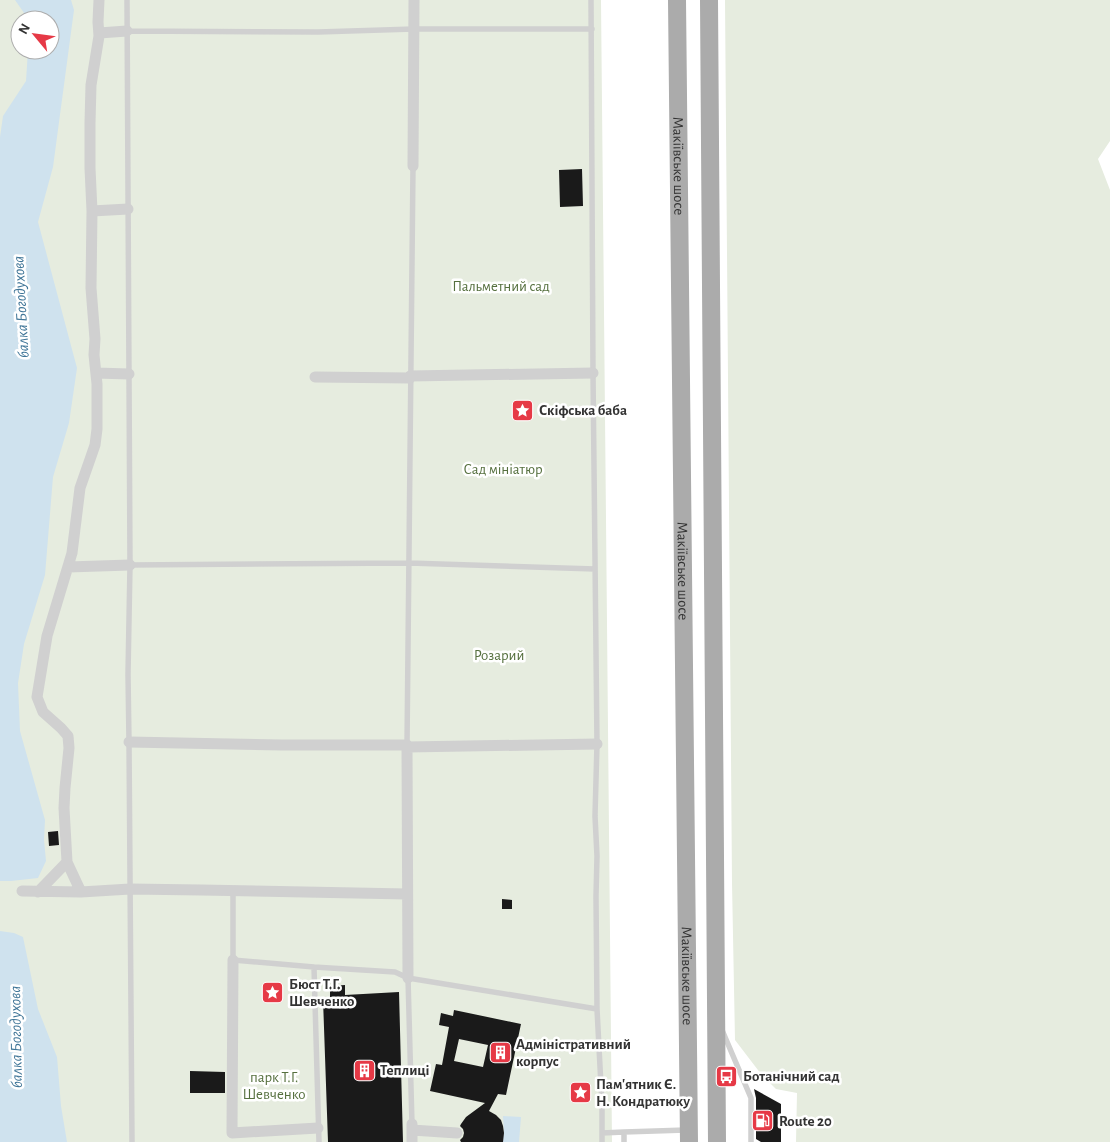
<svg xmlns="http://www.w3.org/2000/svg" width="1110" height="1142" font-family="'Alegreya Sans',sans-serif">
<style>
.green{fill:#e6ecdf;fill-rule:evenodd}
.water{fill:#cfe2ee}
.building{fill:#1a1a1a;fill-rule:evenodd}
.lines{fill:none;stroke-linecap:round;stroke-linejoin:round}
.lane{stroke:#d0d0d0;stroke-width:5.5}
.street{stroke:#d0d0d0;stroke-width:11}
.primary{stroke:#ababab;stroke-width:18}
.labels{text-anchor:middle;dominant-baseline:central;stroke-width:5;stroke-linejoin:round;paint-order:stroke}
.street-label{font-size:15px;fill:#333;stroke:#fff}
.park-label{font-size:15px;fill:#56703f;stroke:#fff}
.poi-label{font-size:15px;font-weight:bold;fill:#333;stroke:#fff;text-anchor:start}
.water-label{font-size:16px;font-style:italic;fill:#3f7597;stroke:#fff}
</style>
<rect width="100%" height="100%" fill="#fff"/>
<path class="green" d="M 0,0 L 601,0 L 612,1142 L 0,1142 ZM 20,20 L 50,20 L 50,50 L 20,50 Z
M 725,0 L 1110,0 L 1110,141 L 1098,159 L 1110,190 L 1110,1142 L 796,1142 L 797,1093 L 776,1089 L 761,1074 L 735,1040 L 732,883 Z"/>
<path class="water" d="M 15,0 L 71,0 L 74,10 L 53,167 L 38,222 L 77,368 L 69,423 L 53,477 L 45,575 L 24,644 L 18,683 L 20,731 L 45,820 L 44,840 L 46,861 L 38,878 L 11,881 L 0,881 L 0,137 L 3,116 L 26,81 L 28,50 L 50,50 L 50,20 L 29,20 Z
M 0,931 L 14,933 L 23,937 L 38,1009 L 57,1057 L 61,1106 L 67,1142 L 0,1142 Z
M 503,1116 L 521,1117 L 519,1142 L 502,1142 L 504,1133 Z"/>
<path class="building" d="M 582,169 L 583,206 L 560,207 L 559,170 Z
M 58,831 L 59,845 L 49,846 L 48,832 Z
M 502,899 L 512,900 L 512,909 L 502,909 Z
M 345,985 L 345,995 L 399,992 L 403,1142 L 328,1142 L 323,999 L 330,997 L 330,986 Z
M 454,1010 L 521,1024 L 506,1095 L 498,1094 L 489,1111 L 496,1115 L 501,1120 L 503,1126 L 504,1133 L 503,1142 L 461,1142 L 460,1140 L 463,1137 L 464,1133 L 463,1129 L 460,1126 L 461,1124 L 466,1117 L 485,1103 L 430,1091 L 436,1064 L 442,1065 L 449,1027 L 439,1025 L 441,1013 L 453,1016 ZM 459,1039 L 488,1045 L 483,1067 L 454,1061 Z
M 190,1071 L 225,1072 L 225,1093 L 190,1093 Z
M 754,1089 L 781,1104 L 781,1142 L 761,1142 L 756,1139 L 756,1098 Z"/>
<g class="lines">
<path class="lane" d="M 127,0 L 130,565 L 128,674 L 129,742 L 132,1142
M 591,0 L 593,373 L 597,744 L 595,816 L 597,856 L 596,896 L 597,1009
M 127,31 L 318,32 L 414,29 L 592,29
M 130,565 L 409,563 L 595,569
M 407,745 L 413,166
M 233,890 L 233,960 L 314,967
M 722,1030 L 751,1098 L 751,1142
M 412,1124 L 408,978 L 597,1009 L 602,1105 L 602,1133 L 624,1132
M 319,1142 L 314,967 L 395,972 L 408,978
M 602,1142 L 602,1133
M 624,1142 L 624,1132 L 686,1130"/>
<path class="street" d="M 99,33 L 127,31
M 413,166 L 414,0
M 92,211 L 128,209
M 96,373 L 129,374
M 410,376 L 593,373
M 315,377 L 410,378
M 68,567 L 130,565
M 129,742 L 282,745 L 407,745
M 22,891 L 81,892 L 130,889 L 201,890 L 407,894
M 38,892 L 67,862
M 81,892 L 67,862 L 64,808 L 65,788 L 69,748 L 68,736 L 61,728 L 43,712 L 37,697 L 47,636 L 72,553 L 80,488 L 95,445 L 97,429 L 97,384 L 94,355 L 95,339 L 91,288 L 92,211 L 90,168 L 90,123 L 91,85 L 99,36 L 98,22 L 99,0
M 233,960 L 232,1133 L 318,1128
M 408,978 L 407,747 L 597,744
M 412,1124 L 412,1142
M 412,1130 L 457,1133"/>
<g class="primary">
<path id="s1" d="M 677,0 L 689,1142"/>
<path d="M 709,0 L 717,1142"/>
</g>
</g>
<defs>
<symbol id="sight-square" viewBox="-11 -11 22 22"><rect x="-9" y="-9" width="18" height="18" rx="4" fill="#e63946" stroke="#fff"/><path d="M0-6L1.8-2.2L6-1.7L2.9 1.2L3.7 5.4L0 3.3L-3.7 5.4L-2.9 1.2L-6-1.7L-1.8-2.2Z" fill="#fff"/></symbol>
<symbol id="building-square" viewBox="-11 -11 22 22"><rect x="-9" y="-9" width="18" height="18" rx="4" fill="#e63946" stroke="#fff"/><path d="M-4-6H4V6H1V3H-1V6H-4ZM-2.5-4.3h1.7v1.8h-1.7ZM.8-4.3h1.7v1.8H.8ZM-2.5-1h1.7V.8h-1.7ZM.8-1h1.7V.8H.8Z" fill="#fff"/></symbol>
<symbol id="bus-square" viewBox="-11 -11 22 22"><rect x="-9" y="-9" width="18" height="18" rx="4" fill="#e63946" stroke="#fff"/><path d="M-5-6H5V4H4V6H2V4H-2V6H-4V4H-5ZM-3.5-4V0h7V-4ZM-3.5 1.2v1.5H-2V1.2ZM2 1.2v1.5H3.5V1.2Z" fill="#fff"/></symbol>
<symbol id="fuel-square" viewBox="-11 -11 22 22"><rect x="-9" y="-9" width="18" height="18" rx="4" fill="#e63946" stroke="#fff"/><path d="M-5.5-6h7V0h2V4h1.3V-2.5L3-4.5l.8-.8L6-3V5H2.5V1h-1V6h-7ZM-4.2-4.7v3.2H.2V-4.7Z" fill="#fff"/></symbol>
</defs>
<g fill-rule="evenodd">
<use href="#sight-square" x="510" y="398" width="25" height="25"/>
<use href="#sight-square" x="260" y="980" width="25" height="25"/>
<use href="#building-square" x="488" y="1040" width="25" height="25"/>
<use href="#building-square" x="352" y="1058" width="25" height="25"/>
<use href="#bus-square" x="714" y="1064" width="25" height="25"/>
<use href="#sight-square" x="568" y="1080" width="25" height="25"/>
<use href="#fuel-square" x="750" y="1108" width="25" height="25"/>
</g>
<g class="labels">
<g class="street-label">
<text stroke="none"><textPath href="#s1" startOffset="166">Макіївське шосе</textPath></text>
<text stroke="none"><textPath href="#s1" startOffset="571">Макіївське шосе</textPath></text>
<text stroke="none"><textPath href="#s1" startOffset="976">Макіївське шосе</textPath></text>
</g>
<g class="park-label">
<text x="501" y="286">Пальметний сад</text>
<text x="503" y="469">Сад мініатюр</text>
<text x="499" y="655">Розарий</text>
<text x="274" y="1077">парк Т.Г.<tspan x="274" dy="17">Шевченко</tspan></text>
</g>
<g class="poi-label">
<text x="539" y="410">Скіфська баба</text>
<text x="289" y="984">Бюст Т.Г.<tspan x="289" dy="17">Шевченко</tspan></text>
<text x="516" y="1044">Адміністративний<tspan x="516" dy="17">корпус</tspan></text>
<text x="380" y="1070">Теплиці</text>
<text x="743" y="1076">Ботанічний сад</text>
<text x="596" y="1084">Пам'ятник Є.<tspan x="596" dy="17">Н. Кондратюку</tspan></text>
<text x="779" y="1121">Route 20</text>
</g>
<g class="water-label">
<text transform="translate(21 307) rotate(-93)">балка Богодухова</text>
<text transform="translate(16 1037) rotate(-91)">балка Богодухова</text>
</g>
</g>
<g transform="translate(35 35) rotate(299)"><circle r="24" fill="#ffffff" stroke="#adadad"/>
<path d="M0-4L9 19L0 12L-9 19Z" fill="#e63946"/>
<text y="-8" font-size="14" font-weight="bold" text-anchor="middle" fill="#333333">N</text>
</g>
</svg>
